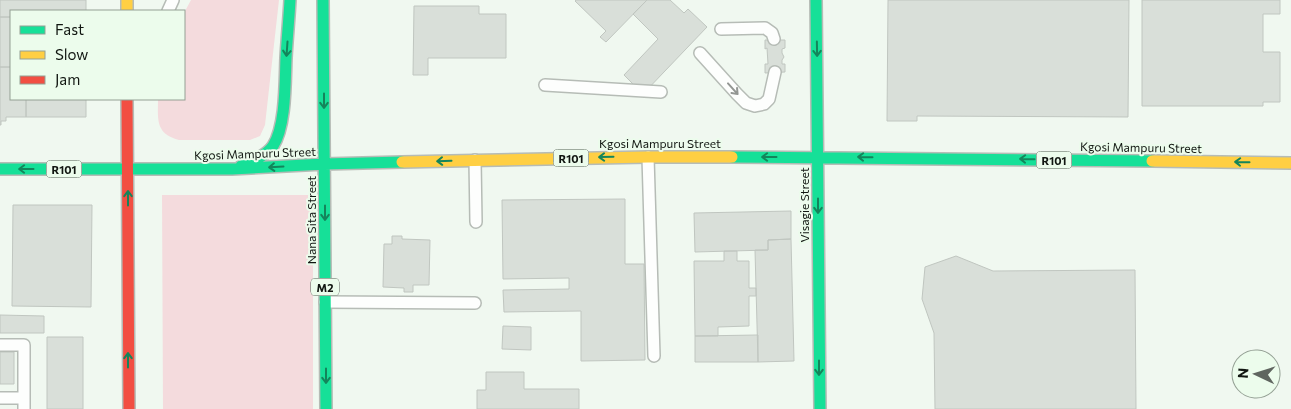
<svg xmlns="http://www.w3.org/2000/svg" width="1291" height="409" font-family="Commissioner,sans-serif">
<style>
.green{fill:#f4dbdd}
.building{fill:#d9dfd9;stroke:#c0c6c0}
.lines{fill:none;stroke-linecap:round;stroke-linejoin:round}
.lane-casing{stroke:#b6bcb6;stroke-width:14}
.fast-casing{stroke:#b6bcb6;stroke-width:14}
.slow-casing{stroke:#b6bcb6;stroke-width:14}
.jam-casing{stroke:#b6bcb6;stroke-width:14}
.lane{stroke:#fdfefd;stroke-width:11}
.fast{stroke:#16e098;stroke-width:11}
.slow{stroke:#ffcf43;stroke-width:11}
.jam{stroke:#f24e42;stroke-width:11}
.oneway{stroke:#14855b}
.oneway2{stroke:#939693}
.labels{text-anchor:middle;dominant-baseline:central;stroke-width:4;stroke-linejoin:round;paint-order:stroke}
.shield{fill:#ecfcec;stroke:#535b53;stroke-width:1}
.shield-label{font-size:11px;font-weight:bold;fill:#111611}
.street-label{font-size:12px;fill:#111611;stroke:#ecfcec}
</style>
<rect width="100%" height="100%" fill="#f0f8f0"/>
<path class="green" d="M 191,0 L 279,0 L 265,125 L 260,136 L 250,140 L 179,140 C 155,134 158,119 158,99 L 184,99 L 184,13 Z
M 162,195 L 313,195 L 313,409 L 163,409 Z"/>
<path class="building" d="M 0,0 L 86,0 L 86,11 L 11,11 L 11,17 L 0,17 Z
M 576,0 L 647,0 L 606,42 L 600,37 L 606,31 L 575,1 Z
M 647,0 L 670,0 L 684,13 L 688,9 L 707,27 L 643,94 L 624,75 L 658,39 L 633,14 Z
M 888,0 L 1129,0 L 1128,117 L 917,116 L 917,121 L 887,121 Z
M 1142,0 L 1280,0 L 1280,14 L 1263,14 L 1263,52 L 1280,52 L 1280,102 L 1263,102 L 1263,106 L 1142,106 Z
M 414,6 L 479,6 L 479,14 L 506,14 L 506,58 L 428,58 L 428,75 L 413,75 Z
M 0,17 L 11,17 L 11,67 L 0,67 Z
M 765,40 L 785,40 L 785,48 L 782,49 L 782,53 L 784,57 L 782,60 L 782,64 L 785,64 L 785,72 L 765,73 L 765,64 L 768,64 L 767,48 L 765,49 Z
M 0,67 L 11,67 L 11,99 L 26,99 L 26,117 L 6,117 L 6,121 L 1,121 L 1,125 L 0,125 Z
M 26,99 L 86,99 L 86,117 L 26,117 Z
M 625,199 L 625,264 L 644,264 L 645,360 L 581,361 L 581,311 L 504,312 L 503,290 L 569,289 L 569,278 L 503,279 L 502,200 Z
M 13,205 L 92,205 L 91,307 L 12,306 Z
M 791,211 L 791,239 L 768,240 L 768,250 L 695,252 L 694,213 Z
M 392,236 L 402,236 L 402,239 L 430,240 L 429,285 L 413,285 L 413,292 L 404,292 L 404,288 L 383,287 L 384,244 L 392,244 Z
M 791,239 L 794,361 L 758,362 L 755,250 L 768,250 L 768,240 Z
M 724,251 L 737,251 L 737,261 L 749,261 L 749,288 L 756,288 L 756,296 L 749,296 L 749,326 L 718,327 L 718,336 L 695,336 L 694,261 L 724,261 Z
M 956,256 L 993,271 L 1135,270 L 1136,409 L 935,409 L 934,333 L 922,299 L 925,267 Z
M 0,315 L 44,316 L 44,333 L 0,333 Z
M 503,326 L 531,327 L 531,350 L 502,349 Z
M 758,335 L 758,362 L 695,362 L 695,336 Z
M 47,337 L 83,337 L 83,409 L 47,409 Z
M 0,352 L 14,352 L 14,384 L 0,384 Z
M 486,372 L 524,372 L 524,389 L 579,389 L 579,409 L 477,409 L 477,390 L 486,390 Z"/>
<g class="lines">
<defs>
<path id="lane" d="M 168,11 L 173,0
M 721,29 L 765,28 L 772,33 L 774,39
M 700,53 L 737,94 L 746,103 L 755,106 L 764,104 L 769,99 L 775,72
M 545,85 L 661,92
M 648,157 L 654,356
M 475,160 L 476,222
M 325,302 L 475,303
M 0,345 L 24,345 L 24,409
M 0,398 L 24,398"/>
<path id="fast" d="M 323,0 L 326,409
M 816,0 L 820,409
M 732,157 L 1152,161
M 241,166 C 252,161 266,156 273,146 C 286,126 285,82 286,58 C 287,39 289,19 290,0
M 0,169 L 232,169 L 324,164 L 402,162"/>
<path id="slow" d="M 127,0 L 127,11
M 1152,161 L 1291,163
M 402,162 L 648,157 L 732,157"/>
<path id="jam" d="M 127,99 L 129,409"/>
</defs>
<use href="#lane" class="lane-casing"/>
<use href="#fast" class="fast-casing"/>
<use href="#slow" class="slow-casing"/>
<use href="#jam" class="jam-casing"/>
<use href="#lane" class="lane"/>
<use href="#fast" class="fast"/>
<use href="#slow" class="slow"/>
<use href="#jam" class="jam"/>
</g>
<defs><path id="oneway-shaft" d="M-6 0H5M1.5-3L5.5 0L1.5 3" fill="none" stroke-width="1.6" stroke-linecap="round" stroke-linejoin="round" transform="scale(1.25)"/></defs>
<g class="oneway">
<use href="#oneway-shaft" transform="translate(287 49) rotate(94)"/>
<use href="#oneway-shaft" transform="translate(817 49) rotate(89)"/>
<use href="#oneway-shaft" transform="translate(324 101) rotate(90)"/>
<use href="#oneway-shaft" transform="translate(606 157) rotate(179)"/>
<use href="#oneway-shaft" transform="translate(769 157) rotate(-180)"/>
<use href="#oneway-shaft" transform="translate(865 157) rotate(-179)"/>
<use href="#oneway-shaft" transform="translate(1027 159) rotate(-179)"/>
<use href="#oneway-shaft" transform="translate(444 161) rotate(178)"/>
<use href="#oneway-shaft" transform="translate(1242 162) rotate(-179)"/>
<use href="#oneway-shaft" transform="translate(276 167) rotate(177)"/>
<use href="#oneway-shaft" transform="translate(26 169) rotate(-180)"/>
<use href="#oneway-shaft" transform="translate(128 198) rotate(-90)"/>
<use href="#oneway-shaft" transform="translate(818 206) rotate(90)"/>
<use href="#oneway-shaft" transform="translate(325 213) rotate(90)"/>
<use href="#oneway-shaft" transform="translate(128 360) rotate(-90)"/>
<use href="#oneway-shaft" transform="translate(819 368) rotate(90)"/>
<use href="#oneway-shaft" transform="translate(326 376) rotate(90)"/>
</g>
<use class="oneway2" href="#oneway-shaft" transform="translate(733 89) rotate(48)"/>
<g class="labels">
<g class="shield">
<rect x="553.5" y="149.5" width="35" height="17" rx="4"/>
<rect x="1036.5" y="151.5" width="35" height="17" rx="4"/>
<rect x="46.5" y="160.5" width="35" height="17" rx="4"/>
<rect x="311" y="278.5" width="28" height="17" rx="4"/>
</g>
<g class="shield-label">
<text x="571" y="158">R101</text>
<text x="1054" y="160">R101</text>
<text x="64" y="169">R101</text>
<text x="325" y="287">M2</text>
</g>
<g class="street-label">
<text x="660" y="143">Kgosi Mampuru Street</text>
<text transform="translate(1141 147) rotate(1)">Kgosi Mampuru Street</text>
<text transform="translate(255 153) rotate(-2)">Kgosi Mampuru Street</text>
<text transform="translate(804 205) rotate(-90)">Visagie Street</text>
<text transform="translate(311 220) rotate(-90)">Nana Sita Street</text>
</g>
</g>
<rect x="10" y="10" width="175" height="90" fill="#ecfcec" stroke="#94a094"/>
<rect x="20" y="26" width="25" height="8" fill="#16e098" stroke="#94a094"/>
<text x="55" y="35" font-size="15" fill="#111611">Fast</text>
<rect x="20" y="51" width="25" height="8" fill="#ffcf43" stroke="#94a094"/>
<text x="55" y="60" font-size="15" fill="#111611">Slow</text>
<rect x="20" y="76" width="25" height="8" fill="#f24e42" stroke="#94a094"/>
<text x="55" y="85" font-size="15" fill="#111611">Jam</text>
<g transform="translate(1256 374) rotate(274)"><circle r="24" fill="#ecfcec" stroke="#94a094"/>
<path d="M0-4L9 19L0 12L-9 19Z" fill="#5f655f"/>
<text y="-8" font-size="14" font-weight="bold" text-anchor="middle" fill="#111611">N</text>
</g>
</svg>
